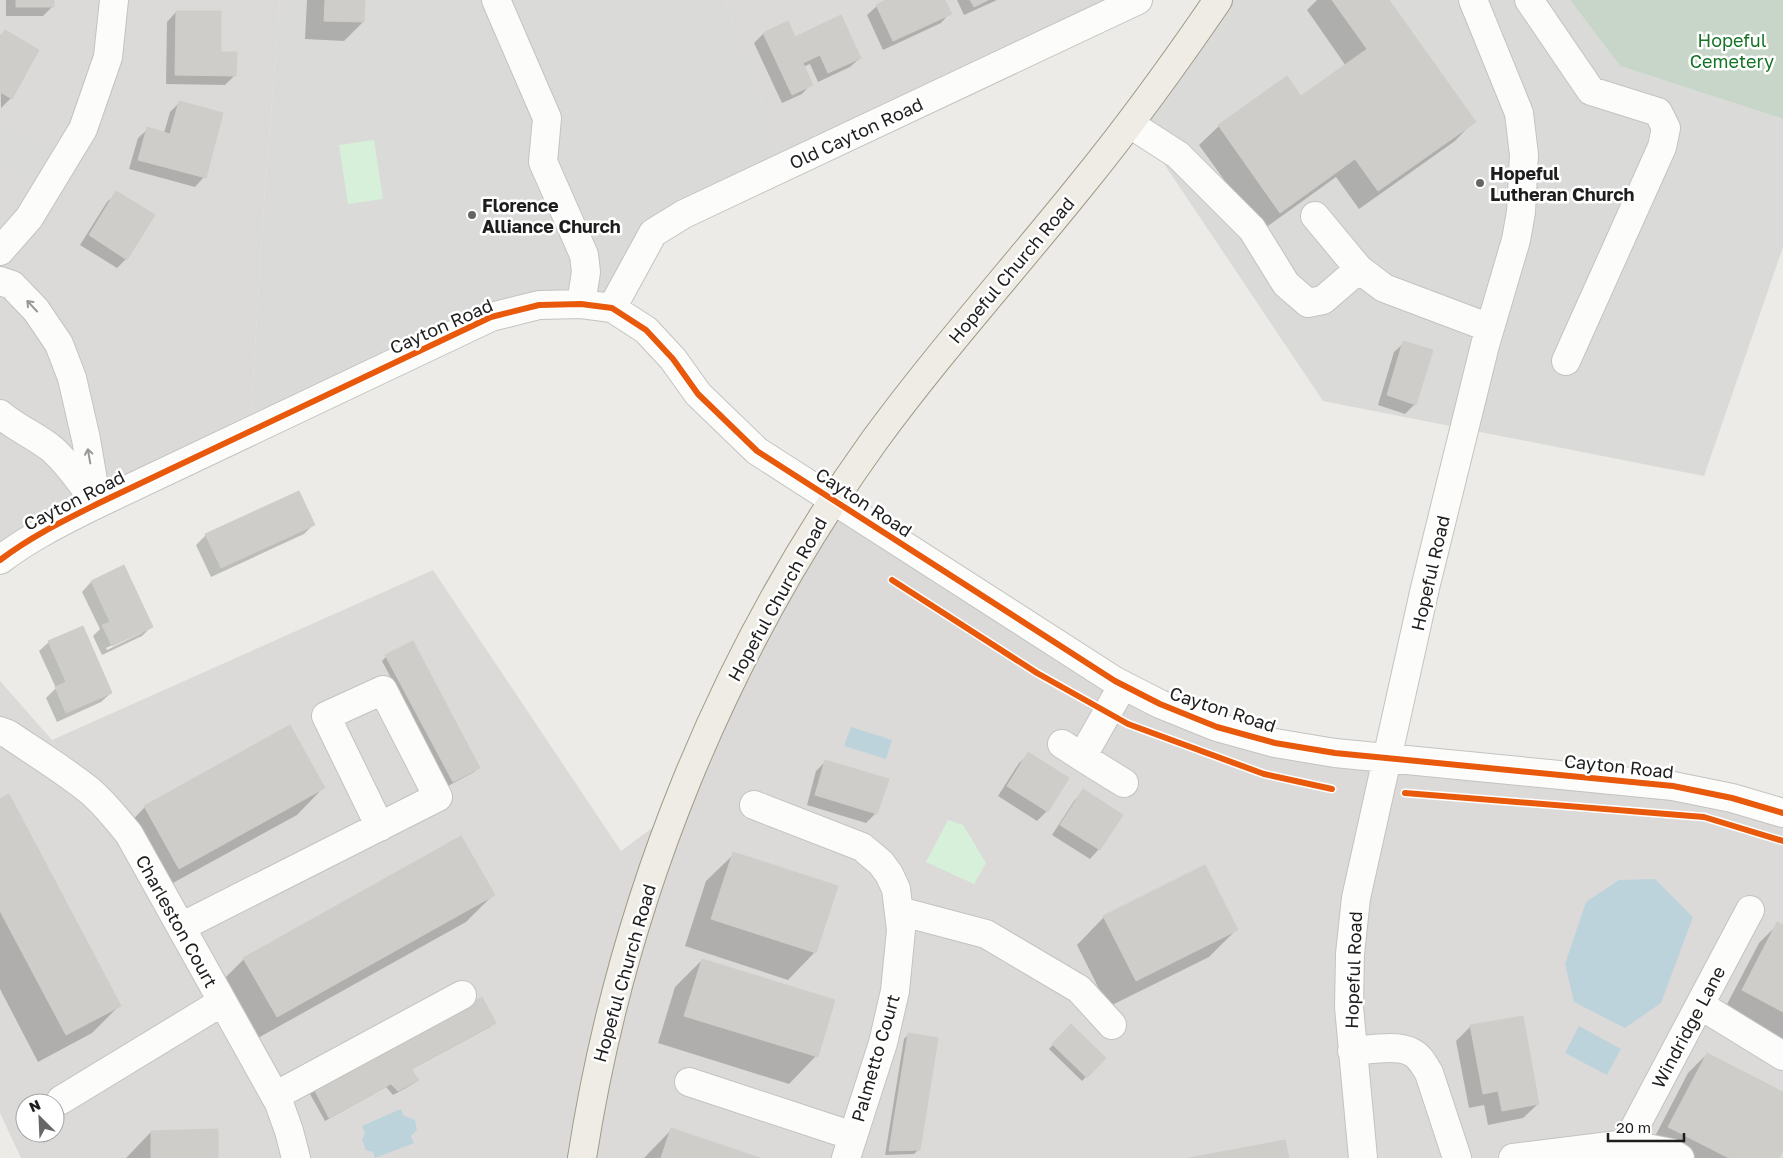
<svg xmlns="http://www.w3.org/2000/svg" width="1783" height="1158" font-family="'Golos Text',sans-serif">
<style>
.residential{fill:#dbdad8;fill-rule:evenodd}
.religious{fill:#dadad8}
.cemetery{fill:#c7d6c8}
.park{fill:#d7f0d9}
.water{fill:#bdd3dc}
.shadow{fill:#0003;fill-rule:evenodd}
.building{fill:#cfcdca;stroke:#cfcdc9}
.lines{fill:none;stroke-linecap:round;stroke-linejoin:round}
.minor-casing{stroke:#c3c3c1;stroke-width:30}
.major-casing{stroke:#a09a86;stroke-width:30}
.minor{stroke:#fcfcfb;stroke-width:28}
.major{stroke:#efece5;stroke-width:28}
.cycleway-casing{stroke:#fff;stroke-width:9}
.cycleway{stroke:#e8590c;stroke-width:6}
.oneway{stroke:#989898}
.poi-dot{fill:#666664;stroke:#fff;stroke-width:2}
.labels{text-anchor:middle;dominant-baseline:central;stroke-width:5;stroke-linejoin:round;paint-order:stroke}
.park-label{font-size:18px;fill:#157326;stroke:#fff}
.street-label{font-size:18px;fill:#1e1e1e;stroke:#fff}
.poi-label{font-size:18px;font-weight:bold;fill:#1e1e1e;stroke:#fff;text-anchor:start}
</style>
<rect width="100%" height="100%" fill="#ecebe7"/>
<path class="residential" d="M 0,0 L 280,0 L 263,216 L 250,431 L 0,560 Z
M 726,0 L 1138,0 L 783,167 Z
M 833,500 L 1217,727 L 1783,813 L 1783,1158 L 21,1158 L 0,1113 L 0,681 L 52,740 L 433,570 L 621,851 L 675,811 ZM 25,1103 L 55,1103 L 55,1133 L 25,1133 Z"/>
<path class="religious" d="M 280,0 L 726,0 L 783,167 L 684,214 L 612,308 L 539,305 L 250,431 L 263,216 Z
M 1218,0 L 1570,0 L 1620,66 L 1783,119 L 1783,247 L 1704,476 L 1323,401 L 1134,119 Z
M 0,124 L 49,150 L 33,181 L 0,163 Z"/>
<path class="cemetery" d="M 1570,0 L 1783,0 L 1783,119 L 1620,66 Z"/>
<path class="park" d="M 374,140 L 383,199 L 348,204 L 339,145 Z
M 948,820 L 963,825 L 986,863 L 974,884 L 926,862 Z"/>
<path class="water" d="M 851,727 L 892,740 L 886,759 L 844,746 Z
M 1655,879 L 1693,917 L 1661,1003 L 1625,1028 L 1574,1002 L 1565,964 L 1586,902 L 1619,880 Z
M 1579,1026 L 1621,1049 L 1607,1075 L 1565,1053 Z
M 401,1109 L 404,1116 L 415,1120 L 417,1130 L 411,1136 L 414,1143 L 375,1158 L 373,1152 L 366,1150 L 362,1140 L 365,1133 L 362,1126 Z"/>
<path class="shadow" d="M 6,0 L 53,0 L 53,6 L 43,16 L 6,16 Z
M 307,0 L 364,0 L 363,22 L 344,41 L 305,39 Z
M 889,0 L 944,0 L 950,13 L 941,23 L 883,50 L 867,15 L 877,6 Z
M 957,0 L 997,0 L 964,15 Z
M 1317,0 L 1387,0 L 1474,121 L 1455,141 L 1359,209 L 1336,177 L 1261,231 L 1199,145 L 1219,126 L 1286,78 L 1301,98 L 1346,66 L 1307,10 Z
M 176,12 L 219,53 L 235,75 L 225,85 L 166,84 L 167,22 Z
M 788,22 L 795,38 L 860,58 L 850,67 L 818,82 L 810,64 L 803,67 L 811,84 L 802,94 L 782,103 L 754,43 L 763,34 Z
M 5,32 L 38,50 L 11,98 L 1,108 L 0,36 Z
M 180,102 L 204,177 L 195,187 L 129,169 L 138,138 L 148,129 L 164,133 L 170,112 Z
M 117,193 L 126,259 L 117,268 L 80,245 L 107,202 Z
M 1404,343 L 1415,404 L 1405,414 L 1378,405 L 1394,352 Z
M 314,524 L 304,534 L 211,577 L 196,545 L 206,535 Z
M 123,567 L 152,626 L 142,636 L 102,655 L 93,636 L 100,629 L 82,592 L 91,582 ZM 142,631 L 142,633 L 107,650 L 106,648 Z
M 49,642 L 111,693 L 101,702 L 57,722 L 46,698 L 56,688 L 39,651 Z
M 386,657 L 479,767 L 474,772 L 448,786 L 382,661 Z
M 1029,754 L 1068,779 L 1047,811 L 1037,821 L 998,796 L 1019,763 Z
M 826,761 L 876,813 L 866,823 L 807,805 L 816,771 Z
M 324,787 L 297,815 L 151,895 L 118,835 L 145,807 Z
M 1083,791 L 1099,849 L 1090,859 L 1052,835 L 1074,801 Z
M 0,801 L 119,1006 L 92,1033 L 38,1062 L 0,989 Z
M 734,854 L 815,952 L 788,980 L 685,946 L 706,881 Z
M 493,895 L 466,922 L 249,1043 L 217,986 L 244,959 Z
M 1104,917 L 1236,930 L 1209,957 L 1108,1007 L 1077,945 Z
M 1778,924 L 1783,926 L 1783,1041 L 1724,1010 L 1759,943 Z
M 702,960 L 816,1056 L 789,1084 L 658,1043 L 675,987 Z
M 494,1023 L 490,1027 L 410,1070 L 418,1080 L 413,1084 L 393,1095 L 386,1087 L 325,1121 L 310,1094 L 315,1090 Z
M 1071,1026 L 1104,1058 L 1082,1081 L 1049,1049 Z
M 1471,1026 L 1538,1104 L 1523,1118 L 1488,1125 L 1484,1105 L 1469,1108 L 1456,1041 Z
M 908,1035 L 919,1149 L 914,1154 L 885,1155 L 904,1039 Z
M 1707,1054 L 1783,1093 L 1783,1147 L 1777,1158 L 1673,1158 L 1650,1146 L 1688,1073 Z
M 671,1130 L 756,1158 L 644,1158 Z
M 151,1132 L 217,1158 L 126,1158 Z"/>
<path class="building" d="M 16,0 L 54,0 L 54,7 L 16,7 Z
M 325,0 L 365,0 L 364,22 L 324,21 Z
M 886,0 L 945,0 L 952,14 L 893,41 L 876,5 Z
M 970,0 L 988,0 L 974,7 Z
M 1332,0 L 1389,0 L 1476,122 L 1378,191 L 1355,159 L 1280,213 L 1218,125 L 1287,76 L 1301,96 L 1367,49 Z
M 176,11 L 221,11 L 221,52 L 237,52 L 236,76 L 175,75 Z
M 841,15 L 861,58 L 828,73 L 820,55 L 803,63 L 813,85 L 792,95 L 763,33 L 788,21 L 795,37 Z
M 5,30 L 39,50 L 12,99 L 0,92 L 0,38 Z
M 179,101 L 223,113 L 206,178 L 138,160 L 147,127 L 170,134 Z
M 116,191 L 155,215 L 127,260 L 89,235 Z
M 1403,341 L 1433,350 L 1416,405 L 1387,395 Z
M 299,491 L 315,525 L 221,568 L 205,534 Z
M 124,565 L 153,627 L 112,646 L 102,625 L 110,622 L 91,581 Z
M 83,626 L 112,693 L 66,713 L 55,687 L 66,682 L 48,641 Z
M 413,641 L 480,768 L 453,782 L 385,655 Z
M 290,725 L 325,788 L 179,869 L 144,806 Z
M 1028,752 L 1069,778 L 1048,812 L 1007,786 Z
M 825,760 L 889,779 L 877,814 L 815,795 Z
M 1083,789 L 1123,815 L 1100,850 L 1060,825 Z
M 9,794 L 121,1006 L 66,1035 L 0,911 L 0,799 Z
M 461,836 L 495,895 L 277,1017 L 243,958 Z
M 733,852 L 838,886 L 816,953 L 711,919 Z
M 1205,865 L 1238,930 L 1136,981 L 1103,916 Z
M 1777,922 L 1783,925 L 1783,1012 L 1742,990 Z
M 702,959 L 835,1000 L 818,1057 L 684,1016 Z
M 482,997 L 496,1023 L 411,1069 L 419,1080 L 398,1091 L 391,1084 L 329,1118 L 314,1089 Z
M 1523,1016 L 1539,1104 L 1502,1111 L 1498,1091 L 1483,1094 L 1470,1025 Z
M 1071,1024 L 1106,1058 L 1087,1078 L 1052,1044 Z
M 908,1033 L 938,1038 L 920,1150 L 889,1151 Z
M 1707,1053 L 1783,1092 L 1783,1150 L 1779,1158 L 1729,1158 L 1668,1127 Z
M 671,1128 L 760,1158 L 661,1158 Z
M 218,1129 L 218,1158 L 151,1158 L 151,1131 Z
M 1285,1140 L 1289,1158 L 1189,1158 Z"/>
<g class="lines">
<defs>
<path id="minor" d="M 496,0 L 547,118 L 543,162 L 584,255 L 586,272 L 581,304
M 1529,0 L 1591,91 L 1658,112 L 1666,128 L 1662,147 L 1566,361
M 1130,124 L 1178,155 L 1252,229 L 1286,284 L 1308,303 L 1323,300 L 1359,269 L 1384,288 L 1490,328
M 1315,216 L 1359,269
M 0,251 L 29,218 L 83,129 L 108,57 L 114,0
M 0,281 L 12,285 L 36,310 L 59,344 L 72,378 L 86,439 L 97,504
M 612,308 L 653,233 L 684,214 L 1138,0
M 0,414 C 16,428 36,436 52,449 C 69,464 81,483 95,501
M 0,560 C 30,537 63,521 97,504 L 491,317 L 539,305 L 581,304 L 612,308 L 646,330 L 673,359 L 698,394 L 757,451 L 1115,681 L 1160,704 L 1217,727 L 1275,743 L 1335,753 L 1673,786 L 1732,798 L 1783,813
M 0,731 L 8,734 C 36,753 64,770 90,791 C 105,804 117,819 129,834 L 279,1103 L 289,1131 L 296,1158
M 1062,744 L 1082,757 L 1123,685
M 1082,757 L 1124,783
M 754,805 L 862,847 L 881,863 L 889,874 L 896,889 L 901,930 L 895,991 L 883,1043 L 846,1158
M 899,911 L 986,934 L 1079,989 L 1112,1025
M 181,927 L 438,797 L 383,690 L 326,716 L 380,827
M 1700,1005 L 1783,1056
M 1352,1051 C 1368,1050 1397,1044 1411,1052 C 1420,1056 1424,1065 1429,1073 L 1457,1158
M 689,1082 L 853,1136
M 275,1096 L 462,995
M 61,1100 L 222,1002
M 1626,1144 L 1672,1153 L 1680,1158
M 1363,1158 L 1349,1007 L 1350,954 L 1356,898 L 1425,588 L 1485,345 L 1516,240 L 1521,212 L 1524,155 L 1519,113 L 1473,0
M 1513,1158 L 1626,1144 L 1750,910"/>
<path id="major" d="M 582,1158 C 622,900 722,653 874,441 C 939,352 1013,270 1082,184 C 1130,125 1175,63 1218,0"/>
</defs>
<use href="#minor" class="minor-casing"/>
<use href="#major" class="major-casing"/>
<use href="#minor" class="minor"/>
<use href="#major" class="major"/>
<defs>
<path id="cycleway" d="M 0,560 C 30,537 63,521 97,504 L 491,317 L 539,305 L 581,304 L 612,308 L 646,330 L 673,359 L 698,394 L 757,451 L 1115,681 L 1160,704 L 1217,727 L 1275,743 L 1335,753 L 1673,786 L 1732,798 L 1783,813
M 892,580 L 1037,673 L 1128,724 L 1264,774 L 1332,789
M 1405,793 L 1704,817 L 1783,841"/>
</defs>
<use href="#cycleway" class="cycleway-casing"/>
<use href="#cycleway" class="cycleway"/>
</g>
<defs><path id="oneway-shaft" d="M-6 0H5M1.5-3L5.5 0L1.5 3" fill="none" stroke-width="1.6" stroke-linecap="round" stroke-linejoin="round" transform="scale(1.25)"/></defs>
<g class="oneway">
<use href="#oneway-shaft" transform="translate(32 306) rotate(-133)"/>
<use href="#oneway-shaft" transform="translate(89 456) rotate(-100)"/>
</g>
<g class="poi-dot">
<circle cx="1480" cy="183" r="5"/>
<circle cx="472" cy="215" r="5"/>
</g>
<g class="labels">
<g class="park-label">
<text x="1732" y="40">Hopeful<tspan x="1732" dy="21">Cemetery</tspan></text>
</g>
<g class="street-label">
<text transform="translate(856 133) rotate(-25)">Old Cayton Road</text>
<text transform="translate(1011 270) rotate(-50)">Hopeful Church Road</text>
<text transform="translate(441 326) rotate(-24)">Cayton Road</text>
<text transform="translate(74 500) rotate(-27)">Cayton Road</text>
<text transform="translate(864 502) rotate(33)">Cayton Road</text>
<text transform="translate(1430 573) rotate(-77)">Hopeful Road</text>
<text transform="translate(777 599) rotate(-61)">Hopeful Church Road</text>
<text transform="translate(1223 709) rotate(18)">Cayton Road</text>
<text transform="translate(1619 766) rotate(6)">Cayton Road</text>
<text transform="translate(177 921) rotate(61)">Charleston Court</text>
<text transform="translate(1353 970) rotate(-88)">Hopeful Road</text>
<text transform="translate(624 973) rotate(-74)">Hopeful Church Road</text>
<text transform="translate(1688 1027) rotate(-62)">Windridge Lane</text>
<text transform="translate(875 1058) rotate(-74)">Palmetto Court</text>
</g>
<g class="poi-label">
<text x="1490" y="173">Hopeful<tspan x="1490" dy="21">Lutheran Church</tspan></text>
<text x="482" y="205">Florence<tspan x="482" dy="21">Alliance Church</tspan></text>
</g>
</g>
<g transform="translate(40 1118) rotate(336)"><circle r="24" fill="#ffffff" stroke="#a5a5a5"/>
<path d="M0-4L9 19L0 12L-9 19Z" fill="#666664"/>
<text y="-8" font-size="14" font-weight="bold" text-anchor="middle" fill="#1e1e1e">N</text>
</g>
<path d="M1608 1133v8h76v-8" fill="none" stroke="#1e1e1e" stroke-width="2.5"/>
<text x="1616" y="1133" font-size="15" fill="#1e1e1e" stroke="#ffffff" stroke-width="4" paint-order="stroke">20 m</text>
</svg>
